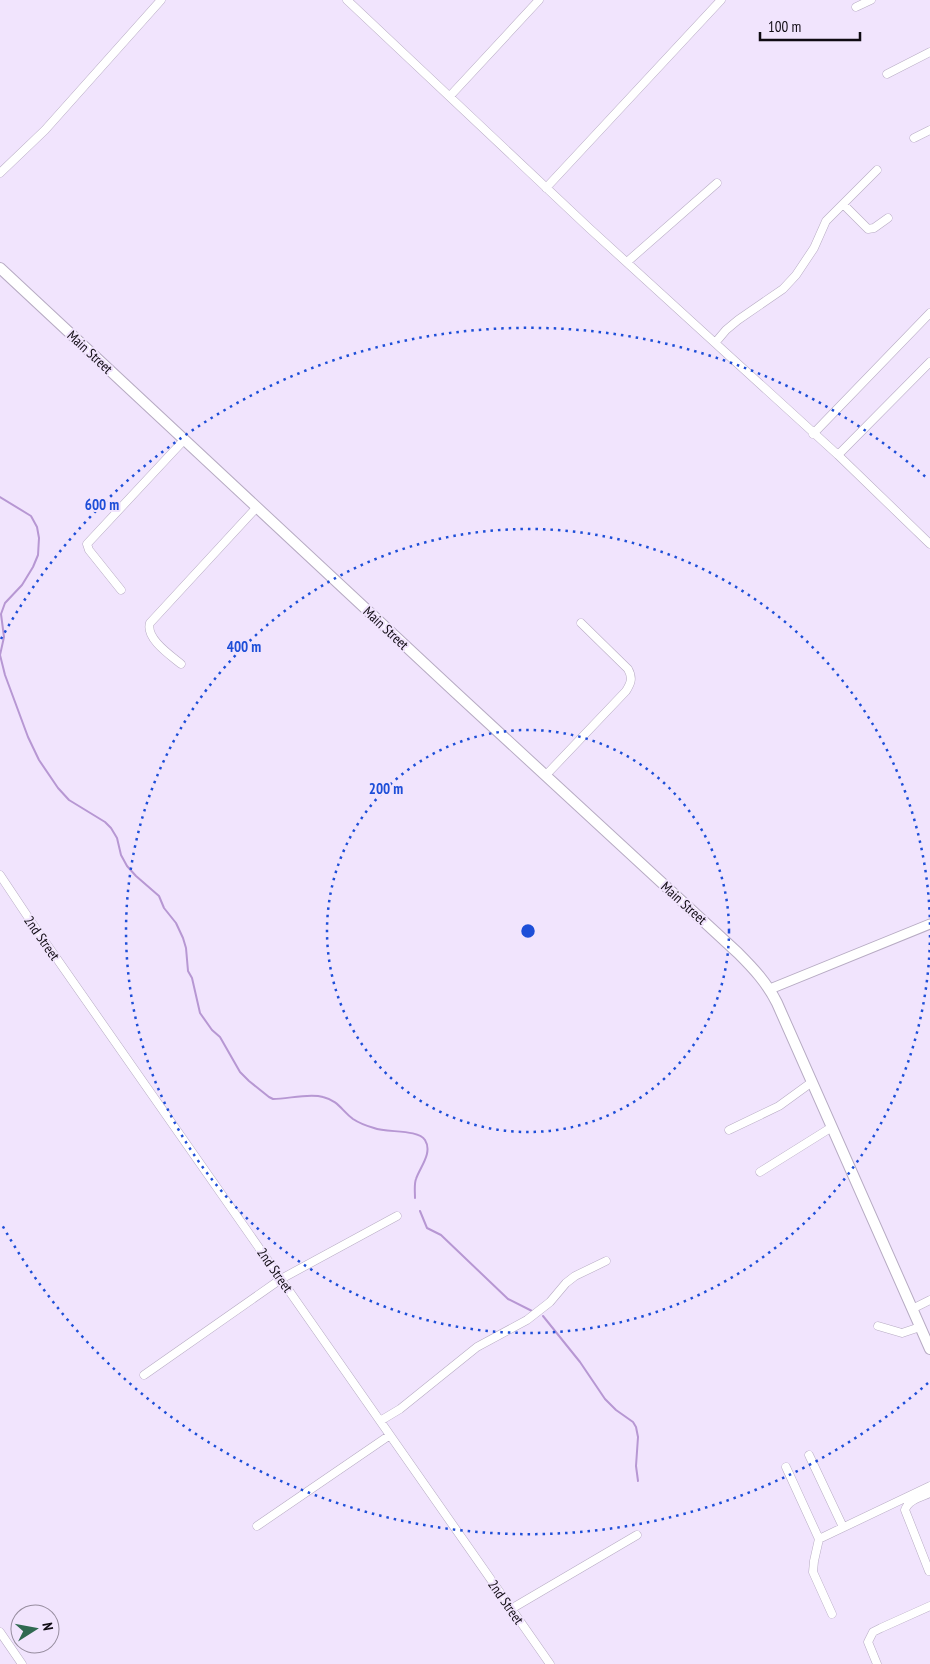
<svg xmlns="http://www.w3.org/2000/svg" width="930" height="1664" font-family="'PT Sans Narrow',sans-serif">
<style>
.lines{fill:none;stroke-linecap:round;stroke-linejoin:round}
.stream{stroke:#b797d3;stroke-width:2}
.minor-casing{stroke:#b7abc3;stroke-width:9}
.tertiary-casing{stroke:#b7abc3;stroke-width:11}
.secondary-casing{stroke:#b7abc3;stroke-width:12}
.minor{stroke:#fff;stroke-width:8}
.tertiary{stroke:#fff;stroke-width:9}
.secondary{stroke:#fff;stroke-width:10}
.ring{fill:none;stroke:#1d4ed8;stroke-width:2.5;stroke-dasharray:2.5 5}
.labels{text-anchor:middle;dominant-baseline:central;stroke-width:4;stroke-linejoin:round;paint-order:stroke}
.street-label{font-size:14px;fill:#0f0a12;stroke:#f1e4fd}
.centre{fill:#1d4ed8;stroke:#f1e4fd;stroke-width:2.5}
.ring-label{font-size:15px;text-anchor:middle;font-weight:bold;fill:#1d4ed8;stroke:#f1e4fd;stroke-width:4;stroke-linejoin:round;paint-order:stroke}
</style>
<rect width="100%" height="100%" fill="#f1e4fd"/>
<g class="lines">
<path class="stream" d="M 0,497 L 31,516 L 37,527 L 39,538 L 38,555 L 33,567 L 22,585 L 5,603 L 1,614 L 4,637 L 0,655 L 5,675 L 28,737 L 39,760 L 58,788 L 69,800 L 105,822 L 111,828 L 117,838 L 121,855 L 127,866 L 136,876 L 159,896 L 164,908 L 176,923 L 183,938 L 186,948 L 188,971 L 192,978 L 200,1013 L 212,1030 L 220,1037 L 240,1072 L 249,1081 L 269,1097 L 273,1099 C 288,1099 309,1093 323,1097 C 339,1101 341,1110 353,1119 C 359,1123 367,1126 374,1128 C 387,1133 418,1129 425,1140 C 433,1153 420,1167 416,1179 C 414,1184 415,1192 415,1198
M 420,1211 L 427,1228 L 441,1235 L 508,1299 L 534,1312
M 543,1316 L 580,1362 L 605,1399 L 616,1410 L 633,1422 L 636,1427 L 638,1437 L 636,1466 L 638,1481"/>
<defs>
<path id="minor" d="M 347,0 L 589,228 L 838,455 L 930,544
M 856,7 L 871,0
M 887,74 L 930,52
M 450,96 L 539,0
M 914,138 L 930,130
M 0,173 L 45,130 L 161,0
M 546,188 L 721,0
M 843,204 L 868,229 L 874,228 L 888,218
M 627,262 L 717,183
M 715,343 L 726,330 L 738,320 L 783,289 L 796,275 L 814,248 L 826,221 L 877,170
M 813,434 L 930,313
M 838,455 L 930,362
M 121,590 L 89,550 L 87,544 L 184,440
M 181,664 C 170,655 145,638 150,623 L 257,507
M 546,775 L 626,691 C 631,683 633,678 628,669 L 581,623
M 0,875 L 34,926 L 550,1664
M 729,1130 L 779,1106 L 812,1082
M 760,1172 L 832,1127
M 912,1309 L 930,1300
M 878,1326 L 902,1333 L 920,1327
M 144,1375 L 281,1279 L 397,1216
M 380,1421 L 400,1409 L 477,1347 L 527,1320 L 550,1302 L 566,1283 L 575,1276 L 606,1261
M 809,1455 L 843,1527
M 786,1467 L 819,1539 L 930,1486
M 257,1526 L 390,1435
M 819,1539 L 814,1561 L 813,1572 L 832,1614
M 929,1571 L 905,1510 C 908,1500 921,1497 930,1493
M 511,1609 L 637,1535
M 0,1632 L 22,1664
M 877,1664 L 868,1642 L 873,1632 L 881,1628 L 930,1606"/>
<path id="tertiary" d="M 770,989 L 930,924"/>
<path id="secondary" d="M 0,268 L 455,692 L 738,953 C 754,969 767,983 777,1003 L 930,1349"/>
</defs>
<use href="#minor" class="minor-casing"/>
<use href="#tertiary" class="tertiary-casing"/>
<use href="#secondary" class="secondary-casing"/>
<use href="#minor" class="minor"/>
<use href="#tertiary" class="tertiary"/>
<use href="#secondary" class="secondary"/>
</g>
<g class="ring">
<circle cx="528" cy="931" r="201"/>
<path d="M930 935A402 402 0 1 1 930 927"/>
<path d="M928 1383A603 603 0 0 1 1 1223M1 639A603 603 0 0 1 928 479"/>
</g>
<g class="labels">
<g class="street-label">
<text transform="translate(90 352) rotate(43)">Main Street</text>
<text transform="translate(386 628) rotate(43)">Main Street</text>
<text transform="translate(684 903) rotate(42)">Main Street</text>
<text transform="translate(42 938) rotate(55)">2nd Street</text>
<text transform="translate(275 1270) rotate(55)">2nd Street</text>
<text transform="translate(506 1602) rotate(55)">2nd Street</text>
</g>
</g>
<circle cx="528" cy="931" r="8" class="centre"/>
<g class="ring-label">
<text x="102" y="510">600 m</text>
<text x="244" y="652">400 m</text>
<text x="386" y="794">200 m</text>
</g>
<g transform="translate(35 1629) rotate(79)"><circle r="24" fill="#f1e4fd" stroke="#978d9f"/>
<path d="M0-4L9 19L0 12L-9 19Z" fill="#306951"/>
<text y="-8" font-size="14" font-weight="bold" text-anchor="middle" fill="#0f0a12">N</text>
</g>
<path d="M760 32v8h100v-8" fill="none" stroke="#0f0a12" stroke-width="2.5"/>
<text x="768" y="32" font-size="15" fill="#0f0a12" stroke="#f1e4fd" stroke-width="4" paint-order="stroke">100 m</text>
</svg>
